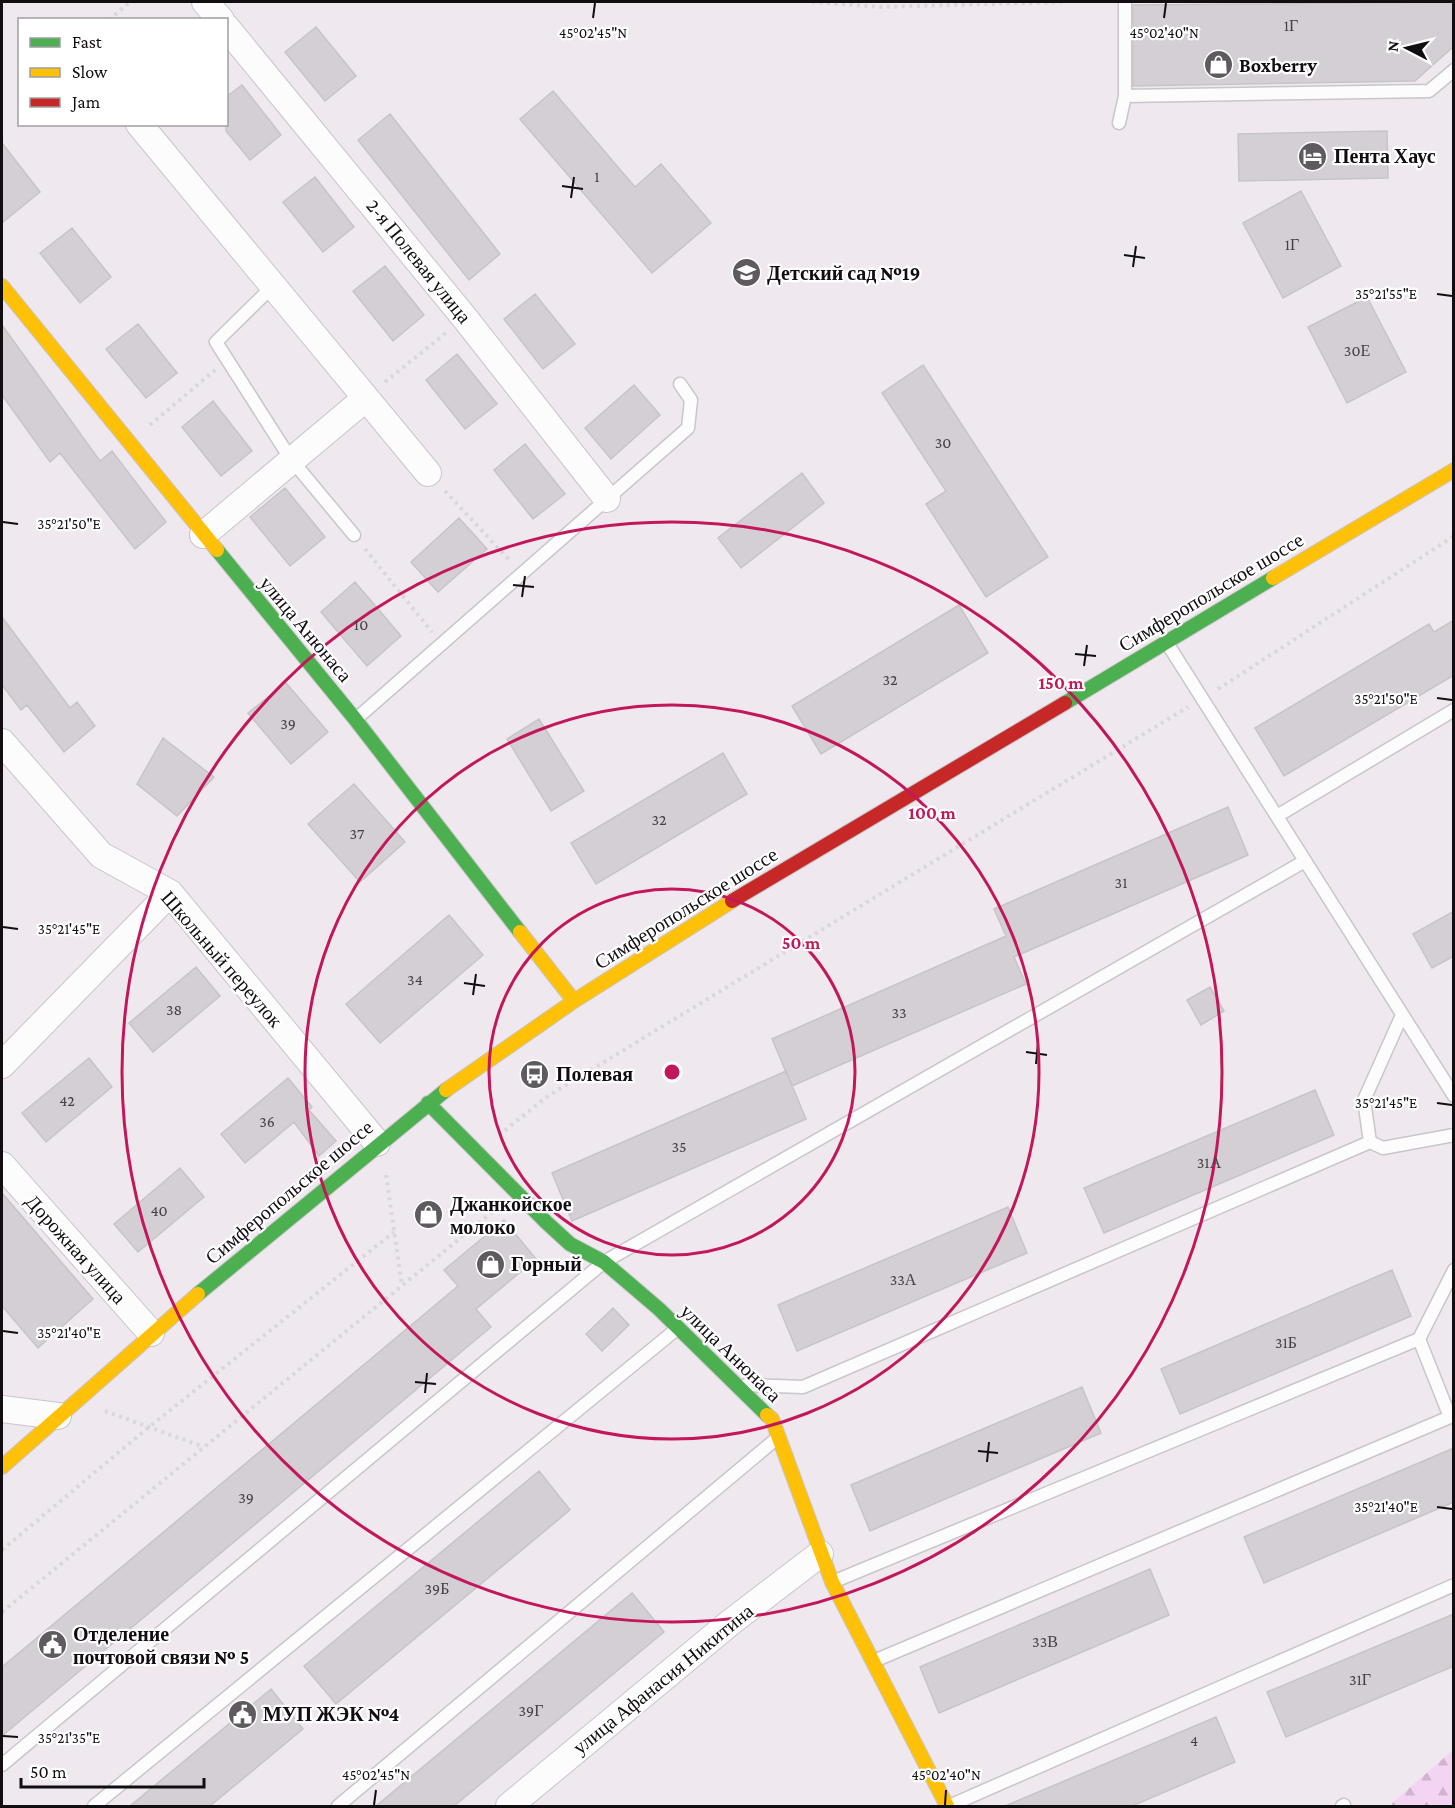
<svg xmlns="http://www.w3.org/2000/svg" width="1455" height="1808" font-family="'Crimson Pro',serif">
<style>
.forest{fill:url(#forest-firs)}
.building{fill:#d3cfd5;stroke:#c7c4c8;stroke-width:1.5}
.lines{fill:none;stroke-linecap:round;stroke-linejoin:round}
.lane-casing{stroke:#c9c5c9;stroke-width:15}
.street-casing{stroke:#c9c5c9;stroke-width:28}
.fast-casing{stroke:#c9c5c9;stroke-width:16}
.slow-casing{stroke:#c9c5c9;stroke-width:16}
.jam-casing{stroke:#c9c5c9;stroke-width:16}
.path{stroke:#d9d7d9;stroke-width:4;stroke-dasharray:3 4.5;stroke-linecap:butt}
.lane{stroke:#fdfcfd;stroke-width:12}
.street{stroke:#fdfcfd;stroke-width:26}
.fast{stroke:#4caf50;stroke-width:14}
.slow{stroke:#ffc107;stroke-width:14}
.jam{stroke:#c62828;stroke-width:14}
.ticks{fill:none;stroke:#110d11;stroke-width:2}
.ring{fill:none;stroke:#c2185b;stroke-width:3}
.labels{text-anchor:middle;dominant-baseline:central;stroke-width:4.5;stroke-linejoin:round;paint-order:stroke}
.number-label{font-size:16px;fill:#444044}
.poi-label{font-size:20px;font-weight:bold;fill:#110d11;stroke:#fff;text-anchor:start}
.street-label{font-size:20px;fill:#110d11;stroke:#fff}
.ticks-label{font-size:15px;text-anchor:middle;fill:#110d11;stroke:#fff;stroke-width:4.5;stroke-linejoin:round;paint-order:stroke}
.centre{fill:#c2185b;stroke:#fff;stroke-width:3}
.ring-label{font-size:18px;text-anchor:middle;font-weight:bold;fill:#c2185b;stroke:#fff;stroke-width:4.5;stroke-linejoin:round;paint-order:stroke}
</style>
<defs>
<pattern id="forest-firs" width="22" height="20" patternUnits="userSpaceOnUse" patternTransform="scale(1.5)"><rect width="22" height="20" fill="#f4d4f3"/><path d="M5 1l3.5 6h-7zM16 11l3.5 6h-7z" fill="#d0b5cf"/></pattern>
</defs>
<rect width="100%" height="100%" fill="#efe9ef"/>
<path class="forest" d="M 1453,1750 L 1453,1806 L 1392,1806 L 1392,1803 Z"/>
<path class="building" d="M 1454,2 L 1454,46 L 1415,81 L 1133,86 L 1133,5 Z
M 316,27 L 356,76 L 325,101 L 285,52 Z
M 242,85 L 281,135 L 250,160 L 226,131 L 226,97 Z
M 553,91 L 635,187 L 661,164 L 711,223 L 652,273 L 520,119 Z
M 390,114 L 500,254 L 469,280 L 358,140 Z
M 1387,131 L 1388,178 L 1239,181 L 1238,134 Z
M 2,143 L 40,192 L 2,223 Z
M 315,177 L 354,227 L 323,252 L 283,202 Z
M 1301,191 L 1341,266 L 1283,298 L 1243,223 Z
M 72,228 L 111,277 L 80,303 L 40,253 Z
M 385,266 L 424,315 L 393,341 L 353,291 Z
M 535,294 L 575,344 L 543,369 L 504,319 Z
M 1367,297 L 1406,372 L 1347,403 L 1308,327 Z
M 138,324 L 177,373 L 146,398 L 106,349 Z
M 2,325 L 100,461 L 112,451 L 166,522 L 135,549 L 60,453 L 50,462 L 2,395 Z
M 457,354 L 497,404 L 465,429 L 426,380 Z
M 923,365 L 1048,557 L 986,597 L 926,504 L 946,491 L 882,393 Z
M 634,385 L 660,415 L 611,459 L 585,428 Z
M 213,401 L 252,451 L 221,476 L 182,427 Z
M 525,444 L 565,494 L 533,519 L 494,470 Z
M 802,473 L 824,503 L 741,568 L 718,538 Z
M 285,488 L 325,537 L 290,566 L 250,517 Z
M 459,518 L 487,549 L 438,592 L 411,562 Z
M 355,582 L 401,636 L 367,666 L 321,612 Z
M 959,605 L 988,653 L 821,754 L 792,706 Z
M 2,617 L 70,708 L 77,702 L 95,726 L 64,752 L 27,705 L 21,710 L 2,685 Z
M 1454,620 L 1454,675 L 1284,776 L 1255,728 L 1429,624 L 1434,632 Z
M 286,683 L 328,732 L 291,764 L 248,713 Z
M 539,719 L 584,791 L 551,811 L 507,739 Z
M 163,738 L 214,777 L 177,816 L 137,784 Z
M 723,753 L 747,794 L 596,884 L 571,843 Z
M 354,784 L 405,842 L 360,882 L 308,824 Z
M 1228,807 L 1248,855 L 1014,957 L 1026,984 L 792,1086 L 772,1039 L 1006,936 L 994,909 Z
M 1454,911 L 1454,956 L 1432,968 L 1413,934 Z
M 449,915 L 483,955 L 380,1043 L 346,1004 Z
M 196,967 L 220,996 L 153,1052 L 129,1023 Z
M 1210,987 L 1224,1011 L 1201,1025 L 1187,1000 Z
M 89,1058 L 112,1087 L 46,1142 L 22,1113 Z
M 786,1071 L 806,1119 L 572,1221 L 552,1173 Z
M 288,1078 L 312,1107 L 309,1110 L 336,1141 L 319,1156 L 294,1122 L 245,1163 L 221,1134 Z
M 1315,1090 L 1334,1135 L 1104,1233 L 1084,1188 Z
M 180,1168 L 204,1197 L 138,1252 L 114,1224 Z
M 2,1193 L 93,1299 L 38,1348 L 2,1306 Z
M 1008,1207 L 1027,1253 L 797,1351 L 778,1305 Z
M 504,1220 L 536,1259 L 476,1309 L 491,1327 L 2,1736 L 2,1667 L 458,1286 L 444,1270 Z
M 1392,1270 L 1411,1316 L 1180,1414 L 1161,1369 Z
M 613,1308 L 629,1325 L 602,1351 L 586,1334 Z
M 1082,1387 L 1101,1433 L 870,1531 L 851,1485 Z
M 1454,1448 L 1454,1502 L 1264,1583 L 1244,1537 Z
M 539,1471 L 570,1510 L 336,1704 L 304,1666 Z
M 1150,1569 L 1169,1615 L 939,1713 L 920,1667 Z
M 632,1593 L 664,1632 L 454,1806 L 376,1806 Z
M 1454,1614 L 1454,1666 L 1286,1737 L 1267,1692 Z
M 271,1689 L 303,1729 L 210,1806 L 130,1806 Z
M 1216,1717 L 1235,1762 L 1132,1806 L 1005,1806 Z"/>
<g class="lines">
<defs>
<path id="lane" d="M 1125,2 L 1125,96 L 1429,91 L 1454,70
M 1119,123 L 1125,96
M 273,286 L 216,342 L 290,458 L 354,535
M 1167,643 L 1454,1096
M 356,719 L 688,428 L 691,400 L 680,384
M 1277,816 L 1454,710
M 1370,1142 L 1364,1100 L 1402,1015
M 746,1385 L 803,1387 L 1370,1142 L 1383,1148 L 1454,1135
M 835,1581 L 1419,1339 L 1454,1270
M 874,1661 L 1450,1417 L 1419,1339
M 2,1765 L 604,1262 L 1305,861
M 94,1806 L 678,1328
M 338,1806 L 776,1439
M 949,1806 L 1454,1585
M 1342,1806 L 1344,1805"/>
<path id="street" d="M 205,2 L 221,20
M 226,27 L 464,317 L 607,499
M 139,124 L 428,473
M 203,535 L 366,398
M 2,742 L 101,855 L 170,893 L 377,1143
M 2,1065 L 170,893
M 2,1165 L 151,1333
M 2,1409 L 58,1416
M 509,1806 L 731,1622 L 820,1554"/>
<path id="fast" d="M 217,550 L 355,719 L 520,932
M 1065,703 L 1273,578
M 428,1103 L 546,1222 L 570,1244 L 604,1262 L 659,1309 L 767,1415
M 198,1294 L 446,1090"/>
<path id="slow" d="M 2,286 L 217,550
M 1273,578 L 1454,470
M 520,932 L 574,1001
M 446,1090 L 574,1001 L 732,901
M 767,1415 L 772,1419 L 832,1582 L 947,1806
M 2,1467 L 198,1294"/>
<path id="jam" d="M 732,901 L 1065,703"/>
</defs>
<use href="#lane" class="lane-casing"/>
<use href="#street" class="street-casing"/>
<use href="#fast" class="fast-casing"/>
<use href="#slow" class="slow-casing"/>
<use href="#jam" class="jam-casing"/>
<path class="path" d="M 812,2 L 880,7 L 1064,2
M 109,20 L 130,2
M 385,382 L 447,332
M 150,425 L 215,370
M 445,491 L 511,562
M 365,549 L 432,632
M 1218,689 L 1454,536
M 499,1135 L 548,1096 L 1188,707
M 386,1175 L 402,1285
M 105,1411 L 204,1447
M 2,1550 L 149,1427 L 394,1232
M 2,1612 L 496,1209"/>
<use href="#lane" class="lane"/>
<use href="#street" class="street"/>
<use href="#fast" class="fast"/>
<use href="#slow" class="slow"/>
<use href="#jam" class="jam"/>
</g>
<path class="ticks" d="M 593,18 L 595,3M 1164,18 L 1166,3M 562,186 L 583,189M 571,198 L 574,177M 1124,255 L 1145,258M 1133,267 L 1136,246M 1437,294 L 1452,296M 3,522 L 18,524M 513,585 L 534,587M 522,597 L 525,576M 1075,654 L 1096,656M 1084,666 L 1087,645M 1437,698 L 1452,700M 3,927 L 18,929M 464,983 L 485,986M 473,995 L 476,974M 1026,1052 L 1047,1055M 1036,1064 L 1038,1043M 1437,1103 L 1452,1105M 3,1331 L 18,1333M 415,1382 L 436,1384M 425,1393 L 427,1373M 978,1451 L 998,1453M 987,1462 L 989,1442M 1437,1507 L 1452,1509M 3,1736 L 18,1737M 374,1805 L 376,1790M 945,1805 L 946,1790"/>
<g class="ring">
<circle cx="672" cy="1072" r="183"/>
<circle cx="672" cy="1072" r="367"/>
<circle cx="672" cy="1072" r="550"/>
</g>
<defs>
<symbol id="shop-disc" viewBox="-11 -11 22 22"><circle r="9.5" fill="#5f5a5f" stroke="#fff"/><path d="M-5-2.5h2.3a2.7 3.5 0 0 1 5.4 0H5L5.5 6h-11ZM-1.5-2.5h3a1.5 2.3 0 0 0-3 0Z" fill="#fff"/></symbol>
<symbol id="hotel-disc" viewBox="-11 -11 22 22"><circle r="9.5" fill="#5f5a5f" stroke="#fff"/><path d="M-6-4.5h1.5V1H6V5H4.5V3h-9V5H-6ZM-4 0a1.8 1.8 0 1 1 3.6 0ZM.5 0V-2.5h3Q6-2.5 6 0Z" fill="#fff"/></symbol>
<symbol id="school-disc" viewBox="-11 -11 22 22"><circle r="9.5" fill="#5f5a5f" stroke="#fff"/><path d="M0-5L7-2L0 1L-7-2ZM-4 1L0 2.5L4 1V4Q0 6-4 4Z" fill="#fff"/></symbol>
<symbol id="bus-disc" viewBox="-11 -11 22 22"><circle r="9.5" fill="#5f5a5f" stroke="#fff"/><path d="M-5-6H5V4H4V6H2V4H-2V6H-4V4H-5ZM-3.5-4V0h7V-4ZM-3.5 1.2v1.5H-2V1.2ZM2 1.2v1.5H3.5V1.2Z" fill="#fff"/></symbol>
<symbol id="civic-disc" viewBox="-11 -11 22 22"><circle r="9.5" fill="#5f5a5f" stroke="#fff"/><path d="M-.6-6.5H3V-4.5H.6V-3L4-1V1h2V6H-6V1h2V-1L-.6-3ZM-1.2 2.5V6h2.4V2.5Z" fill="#fff"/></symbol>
</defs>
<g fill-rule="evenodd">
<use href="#shop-disc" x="1202" y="48" width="33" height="33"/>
<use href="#hotel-disc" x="1296" y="140" width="33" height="33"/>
<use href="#school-disc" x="730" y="256" width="33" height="33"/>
<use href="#bus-disc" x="518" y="1058" width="33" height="33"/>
<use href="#shop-disc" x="412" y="1198" width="33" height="33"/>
<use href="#shop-disc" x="474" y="1248" width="33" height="33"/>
<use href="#civic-disc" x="36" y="1628" width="33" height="33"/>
<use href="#civic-disc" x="226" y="1698" width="33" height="33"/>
</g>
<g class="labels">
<g class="number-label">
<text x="1291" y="25">1Г</text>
<text x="597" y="176">1</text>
<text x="1292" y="244">1Г</text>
<text x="1357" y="350">30Е</text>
<text x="943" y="442">30</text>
<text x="361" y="624">10</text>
<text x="890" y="679">32</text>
<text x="288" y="723">39</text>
<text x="659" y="819">32</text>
<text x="357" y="833">37</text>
<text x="1121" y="882">31</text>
<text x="415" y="979">34</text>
<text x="174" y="1009">38</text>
<text x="899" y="1012">33</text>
<text x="67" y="1100">42</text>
<text x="267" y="1121">36</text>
<text x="679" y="1146">35</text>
<text x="1209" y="1162">31А</text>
<text x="159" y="1210">40</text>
<text x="903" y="1279">33А</text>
<text x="1286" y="1342">31Б</text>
<text x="246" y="1497">39</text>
<text x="437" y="1588">39Б</text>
<text x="1045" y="1641">33В</text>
<text x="1360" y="1679">31Г</text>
<text x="531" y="1710">39Г</text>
<text x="1194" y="1740">4</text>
</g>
<g class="poi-label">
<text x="1239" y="65">Boxberry</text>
<text x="1334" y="156">Пента Хаус</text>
<text x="767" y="273">Детский сад №19</text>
<text x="556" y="1074">Полевая</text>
<text x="450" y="1204">Джанкойское<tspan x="450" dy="23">молоко</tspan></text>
<text x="511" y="1264">Горный</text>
<text x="73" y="1634">Отделение<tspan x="73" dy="23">почтовой связи № 5</tspan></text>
<text x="263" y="1714">МУП ЖЭК №4</text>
</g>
<g class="street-label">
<text transform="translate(419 261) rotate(51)">2-я Полевая улица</text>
<text transform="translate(1211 592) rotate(-31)">Симферопольское шоссе</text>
<text transform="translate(306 629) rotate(50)">улица Анюнаса</text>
<text transform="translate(686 908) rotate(-32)">Симферопольское шоссе</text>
<text transform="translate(222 959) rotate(49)">Школьный переулок</text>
<text transform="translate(289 1192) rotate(-40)">Симферопольское шоссе</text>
<text transform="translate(76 1249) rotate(48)">Дорожная улица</text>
<text transform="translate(731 1353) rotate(44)">улица Анюнаса</text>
<text transform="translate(663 1679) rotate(-39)">улица Афанасия Никитина</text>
</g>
</g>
<g class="ticks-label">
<text x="593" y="38">45°02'45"N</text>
<text x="1164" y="38">45°02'40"N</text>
<text x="1386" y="299">35°21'55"E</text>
<text x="69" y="529">35°21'50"E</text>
<text x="1386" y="704">35°21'50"E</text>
<text x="69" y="934">35°21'45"E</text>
<text x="1386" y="1108">35°21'45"E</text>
<text x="69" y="1338">35°21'40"E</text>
<text x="1386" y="1512">35°21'40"E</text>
<text x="69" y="1743">35°21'35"E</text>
<text x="376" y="1780">45°02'45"N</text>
<text x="946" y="1780">45°02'40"N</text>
</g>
<circle cx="672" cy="1072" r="9" class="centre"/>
<g class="ring-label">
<text x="1061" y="689">150 m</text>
<text x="932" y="819">100 m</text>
<text x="801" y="949">50 m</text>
</g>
<rect width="1455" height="1808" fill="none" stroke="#110d11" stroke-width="6"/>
<rect x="18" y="18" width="210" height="108" fill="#ffffff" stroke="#a09ea0" stroke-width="1.5"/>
<rect x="30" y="38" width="30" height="9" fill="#4caf50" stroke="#a09ea0" stroke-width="1.5"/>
<text x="72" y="48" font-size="18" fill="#110d11">Fast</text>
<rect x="30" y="68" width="30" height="9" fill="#ffc107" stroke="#a09ea0" stroke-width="1.5"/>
<text x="72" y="78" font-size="18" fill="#110d11">Slow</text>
<rect x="30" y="98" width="30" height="9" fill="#c62828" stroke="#a09ea0" stroke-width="1.5"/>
<text x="72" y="108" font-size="18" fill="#110d11">Jam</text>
<g transform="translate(1407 48) rotate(277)" stroke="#ffffff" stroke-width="4.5" paint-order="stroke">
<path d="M0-4.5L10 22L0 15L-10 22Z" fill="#110d11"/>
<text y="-9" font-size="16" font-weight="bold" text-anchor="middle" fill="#110d11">N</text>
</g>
<path d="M21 1778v9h183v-9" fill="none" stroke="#110d11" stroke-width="3"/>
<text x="30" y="1778" font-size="18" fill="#110d11" stroke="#ffffff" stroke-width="4.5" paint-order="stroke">50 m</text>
</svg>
